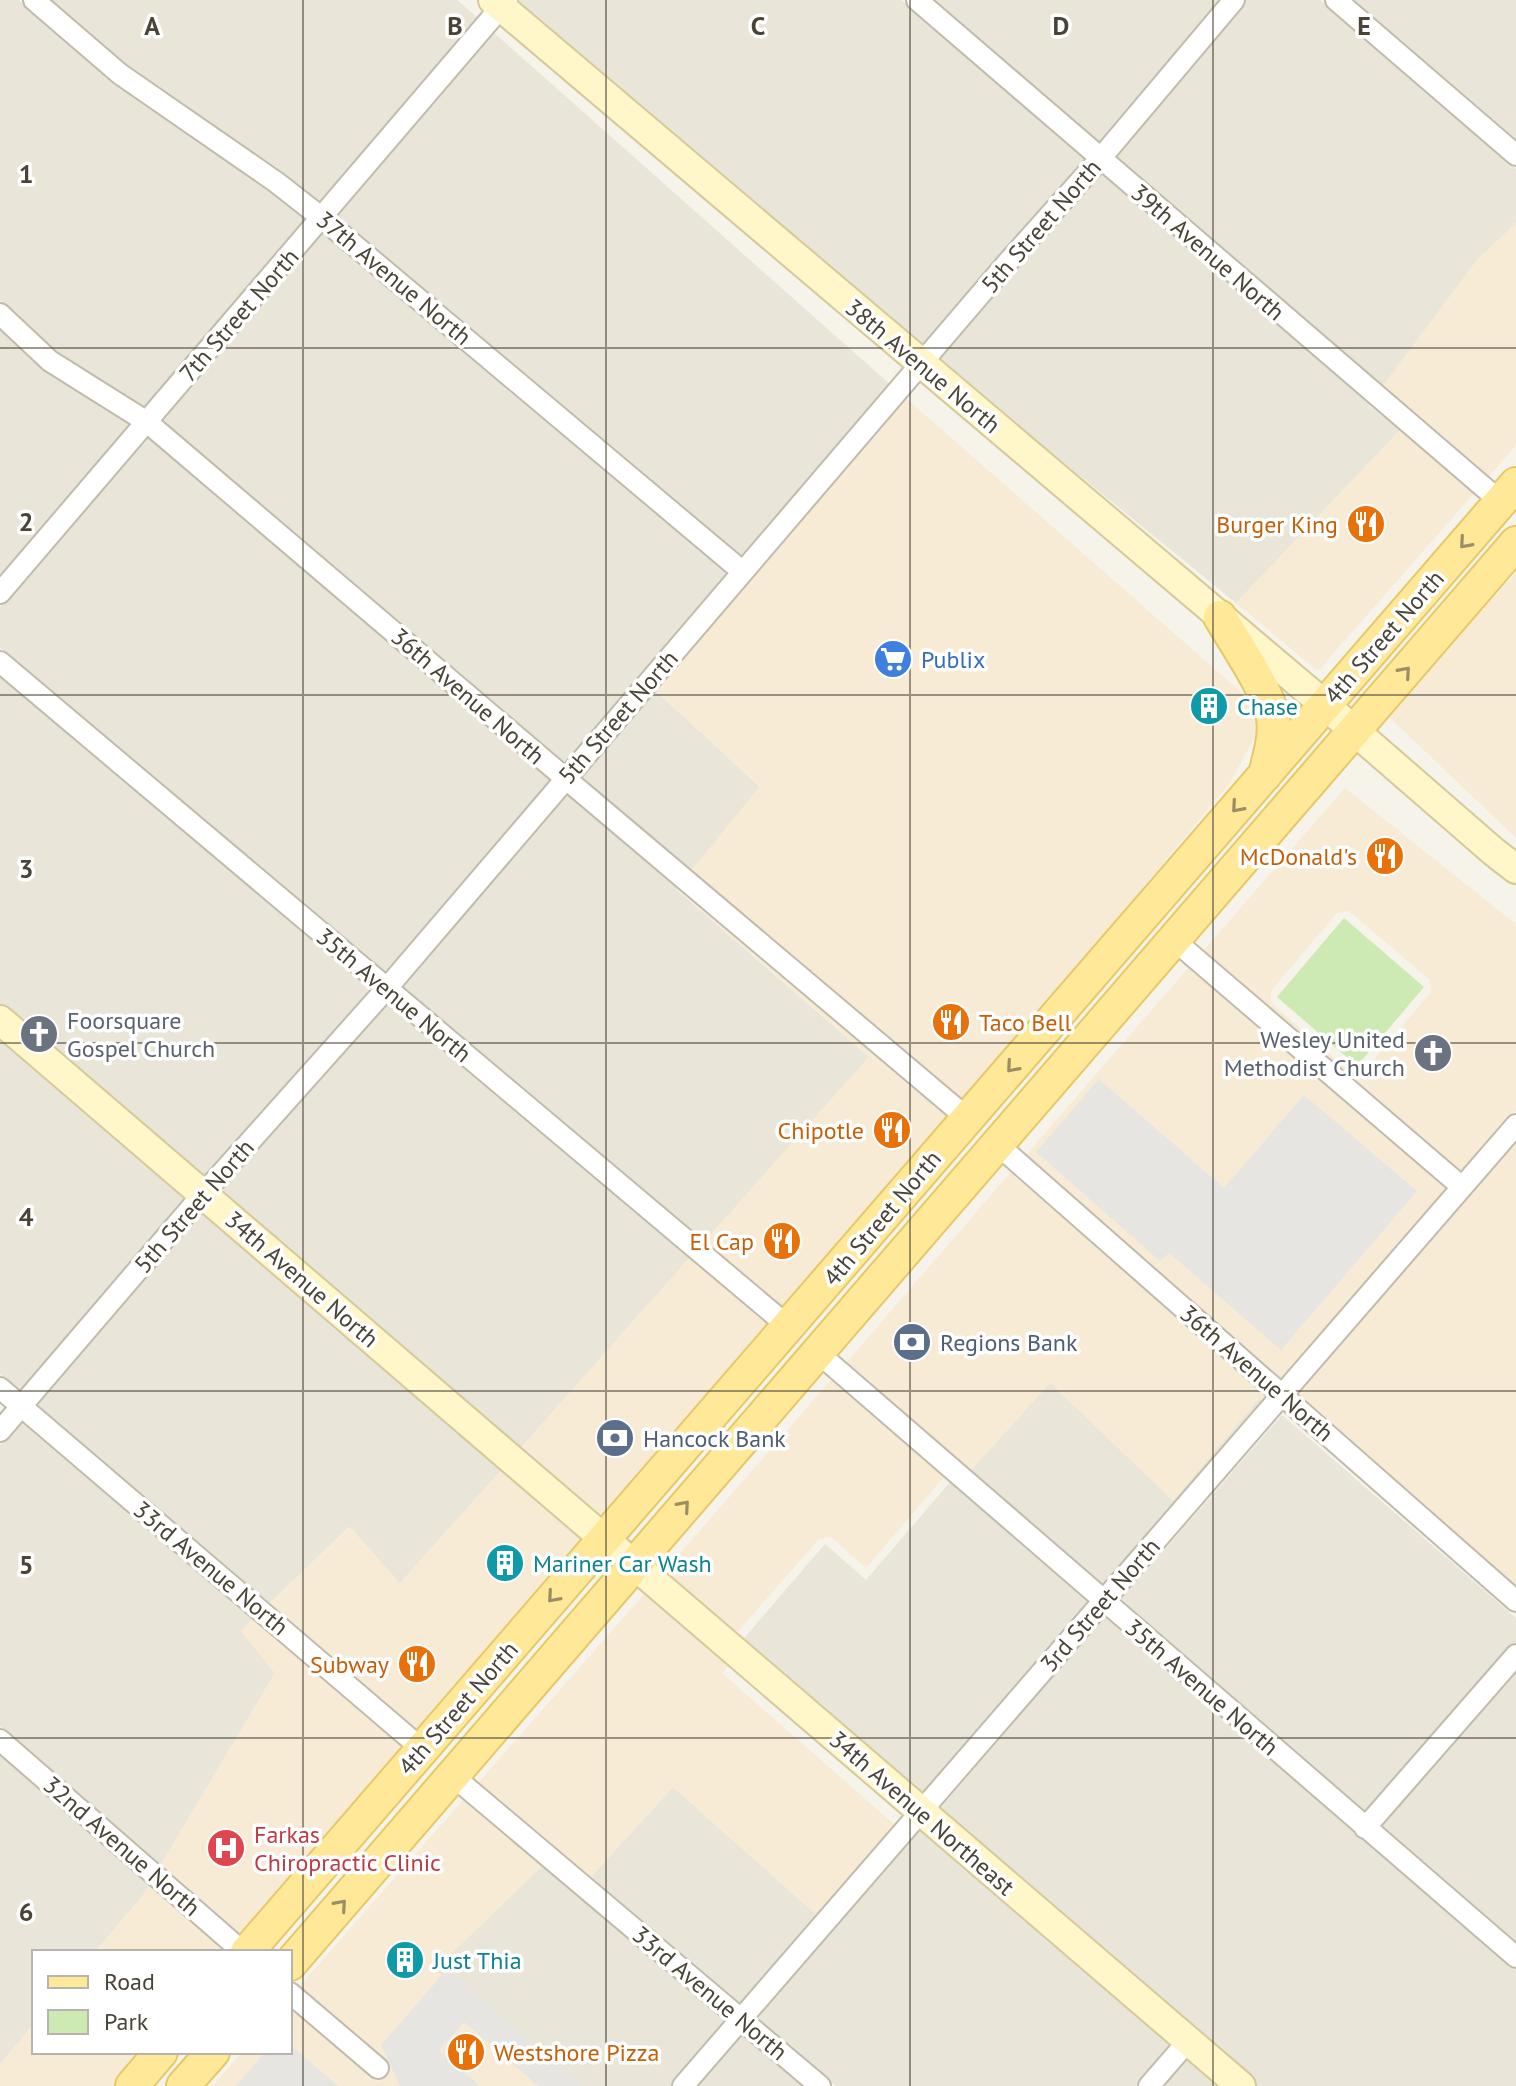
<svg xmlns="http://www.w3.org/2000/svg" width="1516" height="2086" font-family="'PT Sans',sans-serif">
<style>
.residential{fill:#e9e5d8}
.commercial{fill:#f7ebd6;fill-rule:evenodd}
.green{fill:#cdeab3}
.parking{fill:#e7e5e2}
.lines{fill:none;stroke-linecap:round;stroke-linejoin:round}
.street-casing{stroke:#c1bbac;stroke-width:24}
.secondary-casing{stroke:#d6c99a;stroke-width:32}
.primary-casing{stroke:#e6c967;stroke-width:36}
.street{stroke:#fff;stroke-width:20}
.secondary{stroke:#fff6ca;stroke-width:28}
.primary{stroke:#ffe999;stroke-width:32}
.oneway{stroke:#9b8e64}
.grid{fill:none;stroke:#4a4438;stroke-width:2;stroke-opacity:0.55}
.labels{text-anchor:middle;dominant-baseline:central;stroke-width:7;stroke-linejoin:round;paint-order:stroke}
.street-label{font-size:24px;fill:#4a4438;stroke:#fff}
.food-label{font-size:24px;fill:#c56008;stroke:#fff;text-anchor:end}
.shop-label{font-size:24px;fill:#366cbe;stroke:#fff;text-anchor:start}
.culture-label{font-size:24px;fill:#0d838f;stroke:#fff;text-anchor:start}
.worship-label{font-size:24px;fill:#5b616d;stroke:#fff;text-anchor:start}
.service-label{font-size:24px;fill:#4e5e75;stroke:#fff;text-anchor:start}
.health-label{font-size:24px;fill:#be3a42;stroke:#fff;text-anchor:start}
.grid-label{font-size:26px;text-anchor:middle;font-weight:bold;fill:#4a4438;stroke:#fff;stroke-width:7;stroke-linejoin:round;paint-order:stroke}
</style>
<rect width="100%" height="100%" fill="#f5f3ea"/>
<path class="residential" d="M 0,0 L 19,0 L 35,16 L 113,82 L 270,191 L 308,220 L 146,409 L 56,353 L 0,300 Z
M 48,0 L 457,0 L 479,19 L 322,204 L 282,174 L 126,65 Z
M 520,0 L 901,0 L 1086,160 L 924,348 L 518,3 Z
M 933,0 L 1222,0 L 1100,145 Z
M 1246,0 L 1320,0 L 1516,169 L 1516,223 L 1477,261 L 1382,387 L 1114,157 Z
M 1352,0 L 1516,0 L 1516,142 L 1411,53 Z
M 493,32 L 892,386 L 743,557 L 336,216 Z
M 1100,173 L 1369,404 L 1369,406 L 1400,430 L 1236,603 L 938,360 L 1016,268 Z
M 323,232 L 729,573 L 565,764 L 161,420 Z
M 0,329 L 43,369 L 133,425 L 0,578 Z
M 906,398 L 907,399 L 655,690 L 760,787 L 691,871 L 579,776 Z
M 148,436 L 551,780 L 386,974 L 0,648 L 0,607 Z
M 0,676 L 373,990 L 203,1180 L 0,1006 Z
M 565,792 L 678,888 L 677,890 L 869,1057 L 704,1242 L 401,987 Z
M 387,1003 L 690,1257 L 518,1451 L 217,1192 Z
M 0,1034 L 189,1196 L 21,1392 L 0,1374 Z
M 203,1208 L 504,1467 L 400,1583 L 349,1527 L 270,1603 L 35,1404 Z
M 1050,1383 L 1260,1398 L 1264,1402 L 1103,1587 L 970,1471 Z
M 1282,1415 L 1516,1618 L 1516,1947 L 1119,1602 Z
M 22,1420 L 254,1618 L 241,1631 L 275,1673 L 160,1866 L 0,1726 L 0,1445 Z
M 957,1474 L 1103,1601 L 920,1813 L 733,1651 L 825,1544 L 866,1580 Z
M 1105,1616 L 1516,1970 L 1516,2086 L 1256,2086 L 937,1812 Z
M 0,1754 L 150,1884 L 144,1894 L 95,1952 L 34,1952 L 34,2024 L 0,2064 Z
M 673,1787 L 818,1916 L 741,2005 L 590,1878 Z
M 921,1826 L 1174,2042 L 1136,2086 L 836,2086 L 755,2018 Z
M 543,1865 L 727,2021 L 671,2086 L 577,2086 L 434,1970 Z
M 741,2033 L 803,2086 L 696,2086 Z
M 1189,2055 L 1227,2086 L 1161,2086 Z"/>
<path class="commercial" d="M 1516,223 L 1516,445 L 1488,477 L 1382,387 L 1476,261 Z
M 907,399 L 1258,707 L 1263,722 L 1229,784 L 964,1102 L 691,871 L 760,786 L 654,690 Z
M 1400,430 L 1474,493 L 1318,671 L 1236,603 Z
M 1516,573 L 1516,838 L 1386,714 Z
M 1345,788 L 1516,924 L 1516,1110 L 1461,1173 L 1203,951 ZM 1349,911 L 1430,980 L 1431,992 L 1364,1071 L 1352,1073 L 1271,1003 L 1271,991 L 1337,913 Z
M 678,888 L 951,1118 L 788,1312 L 704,1242 L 869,1057 L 677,889 Z
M 1189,967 L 1448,1189 L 1282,1380 L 1025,1156 Z
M 1516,1139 L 1516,1587 L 1296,1393 Z
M 1011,1172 L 1268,1396 L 1264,1402 L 1259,1399 L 1173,1501 L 1050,1383 L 970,1471 L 846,1363 Z
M 690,1257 L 775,1329 L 604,1524 L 518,1451 Z
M 832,1379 L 944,1477 L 866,1568 L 831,1537 L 819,1539 L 733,1637 L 661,1575 Z
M 504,1467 L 590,1540 L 422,1735 L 270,1603 L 350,1527 L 400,1583 Z
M 647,1591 L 731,1663 L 722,1673 L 896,1826 L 818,1916 L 673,1787 L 590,1878 L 478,1783 Z
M 254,1618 L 408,1751 L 244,1939 L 160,1866 L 275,1673 L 241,1631 Z
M 464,1799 L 543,1865 L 435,1970 L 577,2086 L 213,2086 L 242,2052 L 290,2052 L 290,2007 L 379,2082 L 392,2066 L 299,1987 Z
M 150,1884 L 227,1952 L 95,1952 L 144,1894 Z
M 34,2024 L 34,2052 L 146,2052 L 116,2086 L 0,2086 L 0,2064 Z"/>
<path class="green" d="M 1344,918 L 1424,987 L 1357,1066 L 1277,997 Z"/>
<path class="parking" d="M 1099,1079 L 1224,1188 L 1304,1095 L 1417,1191 L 1281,1350 L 1169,1253 L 1160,1261 L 1036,1152 Z
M 448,1968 L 448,1969 L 582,2086 L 538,2086 L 464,2022 L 439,2051 L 480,2086 L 400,2086 L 381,2045 Z
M 293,2047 L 338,2086 L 236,2086 L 265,2052 L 290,2052 L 290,2048 Z"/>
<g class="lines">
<defs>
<path id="street" d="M 34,0 L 120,74 L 276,182 L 322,218 L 743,572
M 917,0 L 1501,502
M 1336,0 L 1516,155
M 0,314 L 50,361 L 147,422 L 565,778 L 967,1118
M 0,593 L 507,0
M 0,662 L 789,1327
M 1174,940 L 1462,1187
M 998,1145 L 1516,1601
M 817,1352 L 1516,1957
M 0,1388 L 422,1749
M 0,1431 L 203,1194 L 387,988 L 1008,262 L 1100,159 L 1234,0
M 0,1740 L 243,1952
M 453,1776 L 820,2086
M 1365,1828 L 1516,1655
M 290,1993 L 378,2068
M 683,2086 L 1516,1125
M 1149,2086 L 1188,2041"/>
<path id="secondary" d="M 493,0 L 1326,706 L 1494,852 L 1516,869
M 0,1020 C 414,1375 827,1731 1241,2086"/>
<path id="primary" d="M 1220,617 C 1234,641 1269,692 1273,718 C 1276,737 1269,757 1265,775
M 247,1952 L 1516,484
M 290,1964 L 1516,543
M 132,2086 L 161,2052
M 183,2086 L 213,2052"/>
</defs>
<use href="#street" class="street-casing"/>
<use href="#secondary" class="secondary-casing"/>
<use href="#primary" class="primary-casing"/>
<use href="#street" class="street"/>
<use href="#secondary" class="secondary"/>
<use href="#primary" class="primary"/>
</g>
<defs><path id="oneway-chevron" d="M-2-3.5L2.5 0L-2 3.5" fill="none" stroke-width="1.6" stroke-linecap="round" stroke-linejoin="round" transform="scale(2)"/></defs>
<g class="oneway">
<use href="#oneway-chevron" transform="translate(1465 543) rotate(131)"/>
<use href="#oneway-chevron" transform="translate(1405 672) rotate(-49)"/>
<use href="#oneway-chevron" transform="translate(1237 807) rotate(131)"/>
<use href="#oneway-chevron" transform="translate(1012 1067) rotate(131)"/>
<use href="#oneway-chevron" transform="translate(684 1506) rotate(-49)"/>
<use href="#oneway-chevron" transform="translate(553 1597) rotate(131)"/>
<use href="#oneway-chevron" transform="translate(341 1905) rotate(-49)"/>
</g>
<path class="grid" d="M 303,0 L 303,2086M 606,0 L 606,2086M 910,0 L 910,2086M 1213,0 L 1213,2086M 0,348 L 1516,348M 0,695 L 1516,695M 0,1043 L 1516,1043M 0,1391 L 1516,1391M 0,1738 L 1516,1738"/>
<defs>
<symbol id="restaurant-disc" viewBox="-11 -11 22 22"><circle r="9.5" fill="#e8710a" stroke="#fff"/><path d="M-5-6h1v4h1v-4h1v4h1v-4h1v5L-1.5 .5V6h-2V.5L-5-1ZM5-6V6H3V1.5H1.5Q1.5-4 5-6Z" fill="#fff"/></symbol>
<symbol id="supermarket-disc" viewBox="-11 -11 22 22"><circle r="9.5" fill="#3f7fe0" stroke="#fff"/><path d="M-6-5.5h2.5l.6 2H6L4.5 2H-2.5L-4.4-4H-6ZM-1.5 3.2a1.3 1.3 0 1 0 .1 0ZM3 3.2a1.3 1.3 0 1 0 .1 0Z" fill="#fff"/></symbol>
<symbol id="building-disc" viewBox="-11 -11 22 22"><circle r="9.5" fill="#0f9aa8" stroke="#fff"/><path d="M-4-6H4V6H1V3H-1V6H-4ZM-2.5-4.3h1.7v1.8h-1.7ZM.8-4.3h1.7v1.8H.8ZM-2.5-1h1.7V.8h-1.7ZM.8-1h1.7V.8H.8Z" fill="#fff"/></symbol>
<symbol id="church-disc" viewBox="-11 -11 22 22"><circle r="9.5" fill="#6b7280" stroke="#fff"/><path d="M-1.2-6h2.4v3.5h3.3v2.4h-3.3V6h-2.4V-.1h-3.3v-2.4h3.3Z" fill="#fff"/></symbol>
<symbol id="bank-disc" viewBox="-11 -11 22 22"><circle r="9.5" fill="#5c6f8a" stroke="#fff"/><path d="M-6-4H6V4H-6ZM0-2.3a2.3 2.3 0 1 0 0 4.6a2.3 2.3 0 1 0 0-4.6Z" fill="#fff"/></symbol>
<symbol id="hospital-disc" viewBox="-11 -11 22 22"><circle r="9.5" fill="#e0444e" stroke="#fff"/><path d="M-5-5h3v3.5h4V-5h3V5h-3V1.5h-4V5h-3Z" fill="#fff"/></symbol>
</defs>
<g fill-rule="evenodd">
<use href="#restaurant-disc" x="1344" y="502" width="44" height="44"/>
<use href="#supermarket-disc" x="871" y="637" width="44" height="44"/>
<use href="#building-disc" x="1187" y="684" width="44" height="44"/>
<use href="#restaurant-disc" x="1363" y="834" width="44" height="44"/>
<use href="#restaurant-disc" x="929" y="1000" width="44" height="44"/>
<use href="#church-disc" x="17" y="1012" width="44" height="44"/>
<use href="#church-disc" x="1411" y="1031" width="44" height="44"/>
<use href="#restaurant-disc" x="870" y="1108" width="44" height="44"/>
<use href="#restaurant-disc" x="760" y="1219" width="44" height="44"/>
<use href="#bank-disc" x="890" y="1320" width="44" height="44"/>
<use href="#bank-disc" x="593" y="1416" width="44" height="44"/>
<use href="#building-disc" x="483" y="1541" width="44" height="44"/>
<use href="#restaurant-disc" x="395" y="1642" width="44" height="44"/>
<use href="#hospital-disc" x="204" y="1826" width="44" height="44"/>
<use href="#building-disc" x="383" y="1938" width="44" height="44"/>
<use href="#restaurant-disc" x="444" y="2030" width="44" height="44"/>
</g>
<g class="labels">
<g class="street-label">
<text transform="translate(1041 226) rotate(-49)">5th Street North</text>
<text transform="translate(1208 252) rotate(41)">39th Avenue North</text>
<text transform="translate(394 278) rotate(40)">37th Avenue North</text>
<text transform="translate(239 315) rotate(-49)">7th Street North</text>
<text transform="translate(923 366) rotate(40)">38th Avenue North</text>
<text transform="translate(1384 637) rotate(-49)">4th Street North</text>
<text transform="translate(468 696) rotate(41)">36th Avenue North</text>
<text transform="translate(618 717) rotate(-49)">5th Street North</text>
<text transform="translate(394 995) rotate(40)">35th Avenue North</text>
<text transform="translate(194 1206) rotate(-49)">5th Street North</text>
<text transform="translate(882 1218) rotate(-50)">4th Street North</text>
<text transform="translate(302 1279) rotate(41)">34th Avenue North</text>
<text transform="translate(1257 1373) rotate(41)">36th Avenue North</text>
<text transform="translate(211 1568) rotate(40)">33rd Avenue North</text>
<text transform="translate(1100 1605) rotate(-49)">3rd Street North</text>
<text transform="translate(1202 1687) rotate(41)">35th Avenue North</text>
<text transform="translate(458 1708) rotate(-49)">4th Street North</text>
<text transform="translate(922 1813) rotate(41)">34th Avenue Northeast</text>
<text transform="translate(122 1846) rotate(41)">32nd Avenue North</text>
<text transform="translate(710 1993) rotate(40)">33rd Avenue North</text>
</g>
<g class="food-label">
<text x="1338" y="524">Burger King</text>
<text x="1357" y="856">McDonald's</text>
<text x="979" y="1022" text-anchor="start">Taco Bell</text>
<text x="864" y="1130">Chipotle</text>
<text x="754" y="1241">El Cap</text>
<text x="389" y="1664">Subway</text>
<text x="494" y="2052" text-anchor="start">Westshore Pizza</text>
</g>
<g class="shop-label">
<text x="921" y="659">Publix</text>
</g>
<g class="culture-label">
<text x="1237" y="706">Chase</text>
<text x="533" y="1563">Mariner Car Wash</text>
<text x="433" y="1960">Just Thia</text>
</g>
<g class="worship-label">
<text x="67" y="1020">Foorsquare<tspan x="67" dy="28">Gospel Church</tspan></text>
<text x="1405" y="1039" text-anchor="end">Wesley United<tspan x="1405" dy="28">Methodist Church</tspan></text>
</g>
<g class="service-label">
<text x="940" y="1342">Regions Bank</text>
<text x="643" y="1438">Hancock Bank</text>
</g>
<g class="health-label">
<text x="254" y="1834">Farkas<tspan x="254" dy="28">Chiropractic Clinic</tspan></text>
</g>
</g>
<g class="grid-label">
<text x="152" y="35">A</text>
<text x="455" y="35">B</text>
<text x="758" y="35">C</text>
<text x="1061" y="35">D</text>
<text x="1364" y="35">E</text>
<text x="26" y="183">1</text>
<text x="26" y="531">2</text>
<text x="26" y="878">3</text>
<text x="26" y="1226">4</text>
<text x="26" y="1574">5</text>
<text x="26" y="1921">6</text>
</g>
<rect x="32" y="1950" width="260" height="104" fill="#ffffff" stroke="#b7b4af" stroke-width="2"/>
<rect x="48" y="1976" width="40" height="12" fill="#ffe999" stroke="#b7b4af" stroke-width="2"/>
<text x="104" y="1990" font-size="24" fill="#4a4438">Road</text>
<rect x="48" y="2010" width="40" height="24" fill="#cdeab3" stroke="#b7b4af" stroke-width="2"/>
<text x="104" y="2030" font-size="24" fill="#4a4438">Park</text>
</svg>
